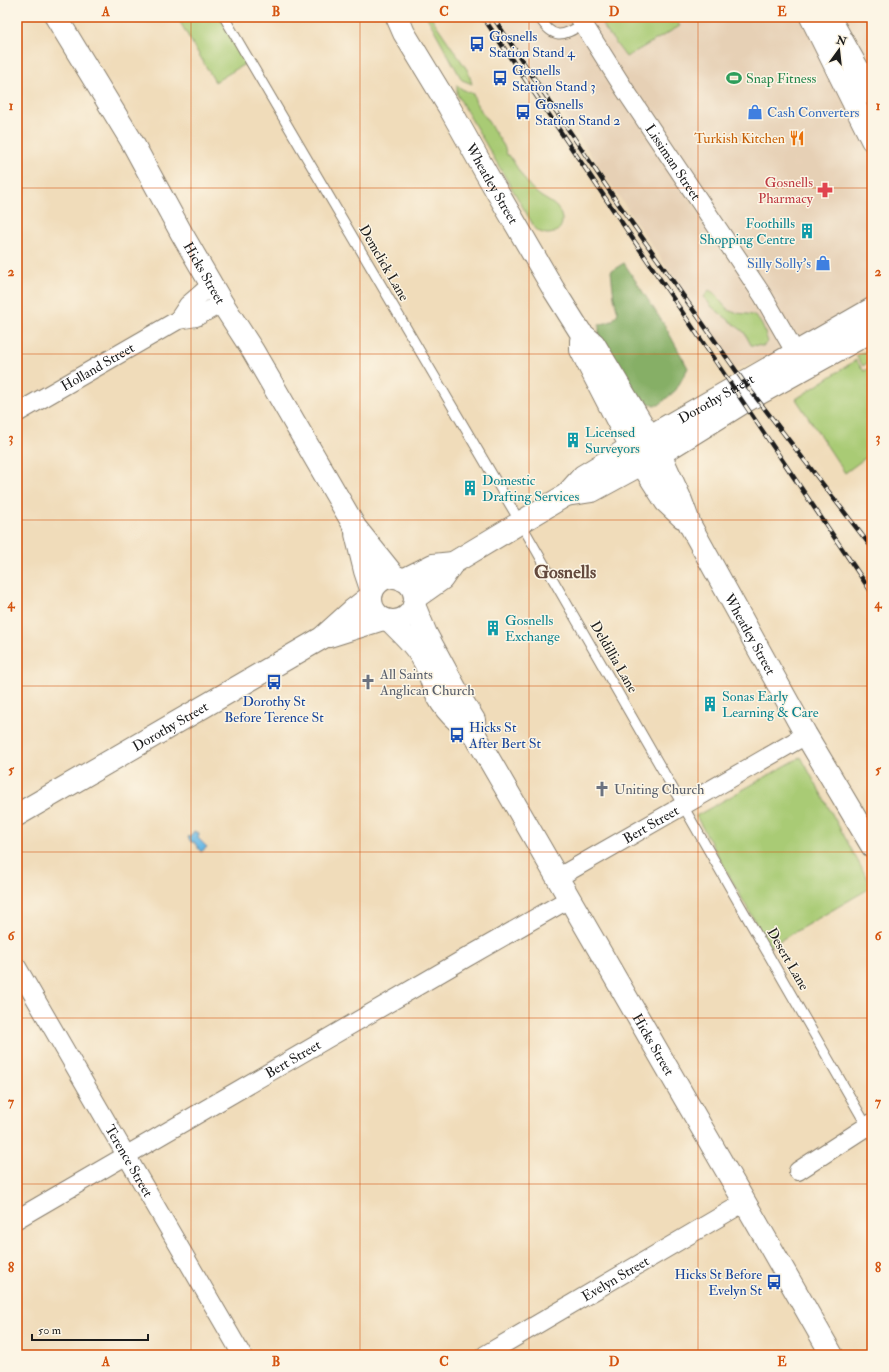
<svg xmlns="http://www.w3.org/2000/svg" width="889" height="1372" font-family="'IM FELL Double Pica',serif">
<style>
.built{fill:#e6d0b5}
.green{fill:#a9cb74;stroke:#627448}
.forest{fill:#86af66;stroke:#516641}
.water{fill:#6bb9e5;stroke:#446a80}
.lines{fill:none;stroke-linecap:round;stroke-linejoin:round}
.service-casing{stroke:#867c6b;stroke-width:11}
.minor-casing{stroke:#867c6b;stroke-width:20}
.tertiary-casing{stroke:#867c6b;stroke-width:24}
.secondary-casing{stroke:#867c6b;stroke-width:24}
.trunk-casing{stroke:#867c6b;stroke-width:24}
.service{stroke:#fff;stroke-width:9}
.minor{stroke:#fff;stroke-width:18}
.tertiary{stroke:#fff;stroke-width:22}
.secondary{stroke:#fff;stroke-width:22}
.trunk{stroke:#fff;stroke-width:22}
.rail-casing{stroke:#1c1c1c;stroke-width:4.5}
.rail{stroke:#fcf5e5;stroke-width:3;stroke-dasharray:9;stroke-linecap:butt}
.grid{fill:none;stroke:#d4530e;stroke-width:1;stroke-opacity:0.55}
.labels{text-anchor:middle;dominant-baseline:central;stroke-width:3;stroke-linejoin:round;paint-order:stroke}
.transit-label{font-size:14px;fill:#164399;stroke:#fcf5e5;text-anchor:start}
.leisure-label{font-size:14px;fill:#27864d;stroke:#fcf5e5;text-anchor:start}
.shop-label{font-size:14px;fill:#366cbe;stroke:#fcf5e5;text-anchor:start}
.food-label{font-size:14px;fill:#c56008;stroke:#fcf5e5;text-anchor:end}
.street-label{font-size:14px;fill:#1c1c1c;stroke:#fcf5e5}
.health-label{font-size:14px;fill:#be3a42;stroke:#fcf5e5;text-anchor:end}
.culture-label{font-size:14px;fill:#0d838f;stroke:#fcf5e5;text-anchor:start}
.worship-label{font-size:14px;fill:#5b616d;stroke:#fcf5e5;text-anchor:start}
.district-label{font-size:18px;font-weight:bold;fill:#644a3e;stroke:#fcf5e5}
.neatline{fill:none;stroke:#d4530e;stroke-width:1.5}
.grid-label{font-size:13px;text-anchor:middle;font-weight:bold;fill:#d4530e}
</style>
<rect width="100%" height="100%" fill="#fcf5e5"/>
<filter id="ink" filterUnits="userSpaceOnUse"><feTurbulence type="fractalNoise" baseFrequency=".025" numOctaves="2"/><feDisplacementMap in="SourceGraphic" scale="8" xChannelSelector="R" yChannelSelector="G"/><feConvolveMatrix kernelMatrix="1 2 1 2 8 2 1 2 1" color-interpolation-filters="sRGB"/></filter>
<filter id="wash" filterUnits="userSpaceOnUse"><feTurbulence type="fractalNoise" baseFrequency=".012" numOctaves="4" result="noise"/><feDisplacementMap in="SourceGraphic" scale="16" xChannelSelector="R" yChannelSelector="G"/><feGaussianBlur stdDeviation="0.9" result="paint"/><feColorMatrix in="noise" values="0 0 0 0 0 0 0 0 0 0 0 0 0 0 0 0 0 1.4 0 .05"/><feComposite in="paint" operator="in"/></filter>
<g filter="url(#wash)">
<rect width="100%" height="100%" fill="#f0dcba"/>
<path class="built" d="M 500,17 L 872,17 L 872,305 L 769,359 L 735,369 L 517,45 Z"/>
<path class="green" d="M 177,17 L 222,17 L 248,62 L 215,82 Z
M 427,17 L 431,17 L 468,71 L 472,84 L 462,80 Z
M 616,17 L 674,17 L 680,26 L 626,57 L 602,25 Z
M 457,85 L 462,89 L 473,94 L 476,103 L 504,146 L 507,155 L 509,155 C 518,168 526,185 539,195 C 547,201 558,204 561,215 C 567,231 547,241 535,228 L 463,105 L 457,94 Z
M 709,290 C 718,294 721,305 729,310 C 734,314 740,313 747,314 C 761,315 764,330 768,342 L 763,346 L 751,345 L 744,332 L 712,307 L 704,297 Z
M 872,348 L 872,360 L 863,366 L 856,356 Z
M 856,360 L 864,371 L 872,366 L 872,453 L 845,473 L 796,399 Z
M 801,757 L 872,887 L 769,947 L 696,816 Z"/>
<path class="forest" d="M 624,263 L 665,326 L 688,368 L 676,390 L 659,405 L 639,404 L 599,339 L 599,325 L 612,321 L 618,313 L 614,298 L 611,271 Z"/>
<path class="water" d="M 194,831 L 199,833 L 198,838 L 207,847 L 201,852 L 194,842 L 191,842 L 188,837 L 192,834 Z"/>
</g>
<g filter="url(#ink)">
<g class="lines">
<defs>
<path id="service" d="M 224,17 L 520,522 L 872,1135
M 539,17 C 553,40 562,37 583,24"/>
<g id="minor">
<path id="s1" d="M 579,17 L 623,87 L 763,296 L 802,364"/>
<path d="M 178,320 L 188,305 L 211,285"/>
<path id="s2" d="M 17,413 L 178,320 L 196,317 L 222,303"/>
<path id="s3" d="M 557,878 L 806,735"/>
<path id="s4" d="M 17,967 L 242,1355"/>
<path d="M 798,1171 L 872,1123"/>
<path id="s5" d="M 17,1219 L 464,959 L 569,899"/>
<path id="s6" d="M 485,1355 L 745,1202"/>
</g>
<g id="tertiary">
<path id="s7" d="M 397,17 L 404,33 L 449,107 L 486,173 L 554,290 L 581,333 L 594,344 L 660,454 L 680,498 L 690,525 L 806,735 L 872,846"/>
<path d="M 581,341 L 581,350 L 586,360 L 631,447 L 666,502 L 682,517"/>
<path d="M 414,605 L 426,634 L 461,699 L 474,720 L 475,735"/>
<path id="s8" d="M 390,621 C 403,634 416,646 424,661 C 429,670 431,681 435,690 C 443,710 458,722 475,735 L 755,1220 L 832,1355"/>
</g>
<g id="secondary">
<path id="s9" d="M 56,17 L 131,140 L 182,234 L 222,303 L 253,351 L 355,527 L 395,577"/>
<path d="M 566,495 L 592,491 L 660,454 L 744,402 L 872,331"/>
<path d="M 356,534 L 365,571 L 372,592"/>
<circle cx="393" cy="599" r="22"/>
<path id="s10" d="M 403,580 L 433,565 L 453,563 L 566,495 L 583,476 L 631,447 L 872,309"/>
<path d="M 415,598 L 442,579 L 453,563"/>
<path d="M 329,636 L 383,619"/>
<path id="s11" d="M 17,815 L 322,638 L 353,610 L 371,596"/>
</g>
<path id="trunk" d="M 811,17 L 872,140
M 829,17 L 872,94"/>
</defs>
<use href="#service" class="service-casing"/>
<use href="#minor" class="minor-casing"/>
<use href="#tertiary" class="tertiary-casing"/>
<use href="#secondary" class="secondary-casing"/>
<use href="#trunk" class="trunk-casing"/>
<use href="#service" class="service"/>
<use href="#minor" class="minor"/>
<use href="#tertiary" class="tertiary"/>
<use href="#secondary" class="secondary"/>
<use href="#trunk" class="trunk"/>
<defs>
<path id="rail" d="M 483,17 L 872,593
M 493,17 L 615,199 L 744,382 L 872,548"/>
</defs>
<use href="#rail" class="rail-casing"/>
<use href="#rail" class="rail"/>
</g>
</g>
<path class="grid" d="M 191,17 L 191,1355M 360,17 L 360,1355M 529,17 L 529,1355M 698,17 L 698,1355M 17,188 L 872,188M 17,354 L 872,354M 17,520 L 872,520M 17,686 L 872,686M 17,852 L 872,852M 17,1018 L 872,1018M 17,1184 L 872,1184"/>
<defs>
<symbol id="bus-bare" viewBox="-9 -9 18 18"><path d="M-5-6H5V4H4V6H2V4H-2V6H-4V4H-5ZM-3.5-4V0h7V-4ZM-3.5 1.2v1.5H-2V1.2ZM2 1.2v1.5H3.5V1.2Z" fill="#1a4fb4" stroke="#fcf5e5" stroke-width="2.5" paint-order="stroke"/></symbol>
<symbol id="stadium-bare" viewBox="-9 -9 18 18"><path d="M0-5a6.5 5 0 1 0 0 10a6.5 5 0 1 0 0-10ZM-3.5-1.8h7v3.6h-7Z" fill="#2e9e5b" stroke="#fcf5e5" stroke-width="2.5" paint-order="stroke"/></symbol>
<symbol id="shop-bare" viewBox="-9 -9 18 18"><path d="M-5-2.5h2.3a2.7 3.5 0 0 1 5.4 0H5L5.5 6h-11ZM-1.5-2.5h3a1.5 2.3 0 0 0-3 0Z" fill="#3f7fe0" stroke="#fcf5e5" stroke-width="2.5" paint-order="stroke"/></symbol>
<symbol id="restaurant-bare" viewBox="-9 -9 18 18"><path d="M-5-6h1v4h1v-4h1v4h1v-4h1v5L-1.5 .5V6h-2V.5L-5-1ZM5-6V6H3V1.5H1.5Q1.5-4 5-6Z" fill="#e8710a" stroke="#fcf5e5" stroke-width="2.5" paint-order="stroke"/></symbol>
<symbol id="pharmacy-bare" viewBox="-9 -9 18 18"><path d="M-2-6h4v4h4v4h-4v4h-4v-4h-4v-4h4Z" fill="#e0444e" stroke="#fcf5e5" stroke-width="2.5" paint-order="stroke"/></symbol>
<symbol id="building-bare" viewBox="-9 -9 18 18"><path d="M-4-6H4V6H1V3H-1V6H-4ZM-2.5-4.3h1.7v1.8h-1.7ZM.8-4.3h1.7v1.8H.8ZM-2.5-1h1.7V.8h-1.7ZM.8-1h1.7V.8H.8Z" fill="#0f9aa8" stroke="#fcf5e5" stroke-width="2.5" paint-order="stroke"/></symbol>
<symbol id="church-bare" viewBox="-9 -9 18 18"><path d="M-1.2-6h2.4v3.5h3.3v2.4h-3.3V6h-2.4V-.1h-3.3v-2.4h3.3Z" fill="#6b7280" stroke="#fcf5e5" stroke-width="2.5" paint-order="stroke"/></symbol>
</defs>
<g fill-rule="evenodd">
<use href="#bus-bare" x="466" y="33" width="22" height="22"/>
<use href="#bus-bare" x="489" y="67" width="22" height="22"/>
<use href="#stadium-bare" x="723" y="67" width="22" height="22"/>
<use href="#bus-bare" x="512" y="101" width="22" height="22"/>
<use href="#shop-bare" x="744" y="101" width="22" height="22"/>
<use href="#restaurant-bare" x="786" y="127" width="22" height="22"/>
<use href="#pharmacy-bare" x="814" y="179" width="22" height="22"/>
<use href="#building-bare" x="796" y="220" width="22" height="22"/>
<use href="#shop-bare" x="812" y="252" width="22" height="22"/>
<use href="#building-bare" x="562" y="429" width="22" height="22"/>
<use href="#building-bare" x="459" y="477" width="22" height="22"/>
<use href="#building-bare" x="482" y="617" width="22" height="22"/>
<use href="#bus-bare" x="263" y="671" width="22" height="22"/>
<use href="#church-bare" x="357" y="671" width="22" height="22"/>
<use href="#building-bare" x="699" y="693" width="22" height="22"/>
<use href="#bus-bare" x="446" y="724" width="22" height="22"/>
<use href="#church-bare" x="591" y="778" width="22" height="22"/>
<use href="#bus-bare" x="763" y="1271" width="22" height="22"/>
</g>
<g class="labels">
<g class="transit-label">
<text x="489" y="36">Gosnells<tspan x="489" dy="16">Station Stand 4</tspan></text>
<text x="512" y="70">Gosnells<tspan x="512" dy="16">Station Stand 3</tspan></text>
<text x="535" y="104">Gosnells<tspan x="535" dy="16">Station Stand 2</tspan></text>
<text x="274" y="701" text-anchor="middle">Dorothy St<tspan x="274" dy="16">Before Terence St</tspan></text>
<text x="469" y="727">Hicks St<tspan x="469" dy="16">After Bert St</tspan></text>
<text x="762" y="1274" text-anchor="end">Hicks St Before<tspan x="762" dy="16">Evelyn St</tspan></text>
</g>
<g class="leisure-label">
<text x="746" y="78">Snap Fitness</text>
</g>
<g class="shop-label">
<text x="767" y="112">Cash Converters</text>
<text x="811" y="263" text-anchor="end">Silly Solly’s</text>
</g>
<g class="food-label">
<text x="785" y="138">Turkish Kitchen</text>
</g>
<g class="street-label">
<text stroke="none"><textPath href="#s1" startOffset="173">Lissiman Street</textPath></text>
<text stroke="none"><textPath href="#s7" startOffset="192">Wheatley Street</textPath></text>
<text transform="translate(384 263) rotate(60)">Demclick Lane</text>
<text stroke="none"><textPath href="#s9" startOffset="296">Hicks Street</textPath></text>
<text stroke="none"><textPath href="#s2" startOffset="93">Holland Street</textPath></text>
<text stroke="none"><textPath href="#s10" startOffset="365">Dorothy Street</textPath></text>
<text stroke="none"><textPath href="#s7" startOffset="713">Wheatley Street</textPath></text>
<text transform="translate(614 657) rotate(60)">Deldillia Lane</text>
<text stroke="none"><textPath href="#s11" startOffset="177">Dorothy Street</textPath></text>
<text stroke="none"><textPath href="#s3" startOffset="108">Bert Street</textPath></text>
<text transform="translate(788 959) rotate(60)">Desert Lane</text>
<text stroke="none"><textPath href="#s8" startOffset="502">Hicks Street</textPath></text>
<text stroke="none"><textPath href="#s5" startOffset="319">Bert Street</textPath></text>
<text stroke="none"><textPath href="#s4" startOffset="224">Terence Street</textPath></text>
<text stroke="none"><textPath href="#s6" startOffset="151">Evelyn Street</textPath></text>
</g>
<g class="health-label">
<text x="813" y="182">Gosnells<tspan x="813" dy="16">Pharmacy</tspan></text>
</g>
<g class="culture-label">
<text x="795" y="223" text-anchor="end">Foothills<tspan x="795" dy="16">Shopping Centre</tspan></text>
<text x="585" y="432">Licensed<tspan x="585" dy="16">Surveyors</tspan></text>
<text x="482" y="480">Domestic<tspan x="482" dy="16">Drafting Services</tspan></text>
<text x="505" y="620">Gosnells<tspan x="505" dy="16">Exchange</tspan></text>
<text x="722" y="696">Sonas Early<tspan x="722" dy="16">Learning &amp; Care</tspan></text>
</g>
<g class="worship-label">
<text x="380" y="674">All Saints<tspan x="380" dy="16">Anglican Church</tspan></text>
<text x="614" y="789">Uniting Church</text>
</g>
<g class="district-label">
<text x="565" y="572">Gosnells</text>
</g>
</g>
<rect width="889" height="1372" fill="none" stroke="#fcf5e5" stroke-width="44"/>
<g transform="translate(839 50) rotate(15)" stroke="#fcf5e5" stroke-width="3" paint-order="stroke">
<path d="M0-3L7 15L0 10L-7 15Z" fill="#1c1c1c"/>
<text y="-6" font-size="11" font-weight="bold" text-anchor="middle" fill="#1c1c1c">N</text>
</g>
<path d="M32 1334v6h116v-6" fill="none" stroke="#1c1c1c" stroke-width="2"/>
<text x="38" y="1334" font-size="12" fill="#1c1c1c" stroke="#fcf5e5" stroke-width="3" paint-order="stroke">50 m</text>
<rect x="22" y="22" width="845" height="1328" class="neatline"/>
<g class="grid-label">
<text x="106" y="16">A</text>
<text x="276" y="16">B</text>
<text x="444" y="16">C</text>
<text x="614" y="16">D</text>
<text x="782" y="16">E</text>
<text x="11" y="110">1</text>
<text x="878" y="110">1</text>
<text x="11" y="276">2</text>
<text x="878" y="276">2</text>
<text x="11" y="442">3</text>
<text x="878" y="442">3</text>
<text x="11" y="608">4</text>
<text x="878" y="608">4</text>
<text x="11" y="774">5</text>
<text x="878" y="774">5</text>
<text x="11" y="940">6</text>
<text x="878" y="940">6</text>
<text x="11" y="1106">7</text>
<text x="878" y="1106">7</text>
<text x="11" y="1272">8</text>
<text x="878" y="1272">8</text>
<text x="106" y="1366">A</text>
<text x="276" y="1366">B</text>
<text x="444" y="1366">C</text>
<text x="614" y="1366">D</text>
<text x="782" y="1366">E</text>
</g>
</svg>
